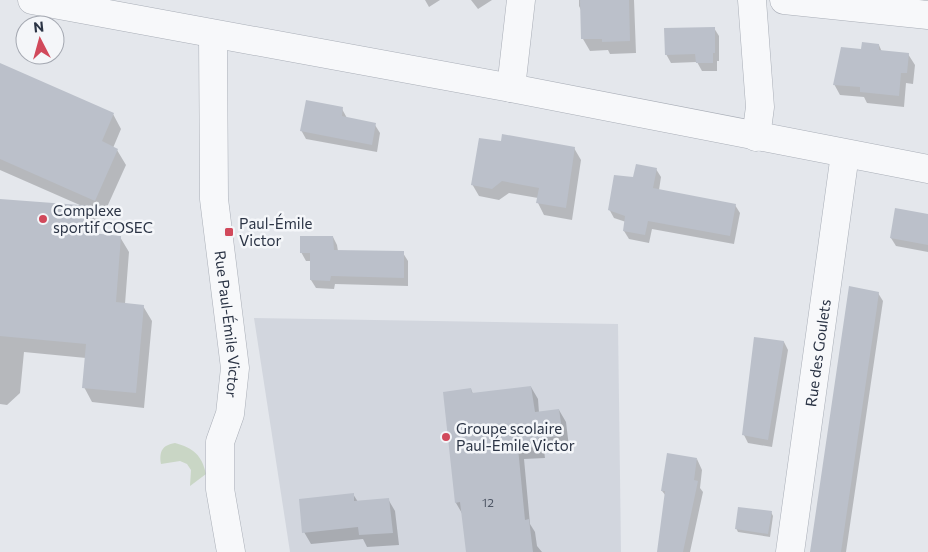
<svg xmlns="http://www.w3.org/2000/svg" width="928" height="552" font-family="Commissioner,sans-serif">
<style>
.built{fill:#d2d6de}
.green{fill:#c9d6c5}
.shadow{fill:#0003}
.building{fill:#bbc0ca}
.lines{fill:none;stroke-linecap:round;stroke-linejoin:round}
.minor-casing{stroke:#a9aeb7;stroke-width:29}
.minor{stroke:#f7f8fa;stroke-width:28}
.poi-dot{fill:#d1495b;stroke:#f4f6f9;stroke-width:2}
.labels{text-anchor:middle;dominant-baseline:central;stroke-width:5;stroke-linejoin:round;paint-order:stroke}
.number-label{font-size:12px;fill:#4f5766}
.poi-label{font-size:15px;fill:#2b3445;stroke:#f4f6f9;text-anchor:start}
.street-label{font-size:15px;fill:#2b3445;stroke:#f4f6f9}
</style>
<rect width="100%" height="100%" fill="#e4e7ec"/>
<path class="built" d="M 254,318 L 618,324 L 621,552 L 290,552 Z"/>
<path class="green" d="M 175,443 C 193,448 202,455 206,474 L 190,486 L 191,470 L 187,464 L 180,461 L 161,464 C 159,452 162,445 175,443 Z"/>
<path class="shadow" d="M 425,0 L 440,0 L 429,7 Z
M 471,0 L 492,0 L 478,9 Z
M 579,0 L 634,0 L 636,53 L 610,54 L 608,50 L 590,51 L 583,39 L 582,12 L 579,6 Z
M 714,28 L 719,36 L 719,61 L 717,61 L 717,71 L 702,71 L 697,62 L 671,63 L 666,54 Z
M 879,45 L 882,52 L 908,54 L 915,65 L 913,84 L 906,83 L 904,107 L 867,103 L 864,97 L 840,95 L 834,84 L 862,50 Z
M 0,64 L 113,114 L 121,129 L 113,148 L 117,150 L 126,165 L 103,216 L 94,212 L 101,222 L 95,235 L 120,237 L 129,252 L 125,304 L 143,306 L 152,321 L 144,408 L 92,402 L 84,387 L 86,358 L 24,352 L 20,393 L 7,405 L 0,404 L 0,200 L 82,206 L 0,170 Z
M 342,109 L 347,118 L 375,125 L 380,133 L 377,152 L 306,139 L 301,130 Z
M 574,148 L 581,160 L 572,220 L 544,215 L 538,203 L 538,198 L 509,193 L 499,200 L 479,196 L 472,184 Z
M 656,169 L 661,177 L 659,190 L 735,205 L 740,213 L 734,244 L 652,229 L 649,243 L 629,239 L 624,231 L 626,222 L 614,218 L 609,209 L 634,179 Z
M 928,215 L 928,252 L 896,246 L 891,238 Z
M 333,237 L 337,245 L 338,251 L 403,253 L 408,261 L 408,286 L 335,284 L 334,289 L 316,288 L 311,280 L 311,261 L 306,261 L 301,252 Z
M 878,293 L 883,301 L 846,552 L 812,552 Z
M 755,338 L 784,342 L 788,350 L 772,447 L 748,443 L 744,435 Z
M 531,387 L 538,399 L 539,413 L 559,410 L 566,422 L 569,447 L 544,450 L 545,458 L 524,459 L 530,524 L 535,532 L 537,546 L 542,552 L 468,552 L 463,515 L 456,503 L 471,389 L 473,394 Z
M 697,459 L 702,470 L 700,488 L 703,492 L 690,552 L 658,552 L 666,496 L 662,491 Z
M 353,494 L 358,502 L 388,499 L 395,511 L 399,545 L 367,547 L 363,539 L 311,544 L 304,532 Z
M 771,512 L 773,516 L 770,537 L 738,532 L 736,528 Z"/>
<path class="building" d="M 580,0 L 629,0 L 630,41 L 602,42 L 602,39 L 581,39 Z
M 715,27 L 715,53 L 713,53 L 713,63 L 696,63 L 695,54 L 665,55 L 664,28 Z
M 862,42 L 879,44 L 879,50 L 909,53 L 907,73 L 901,73 L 899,96 L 860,92 L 860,87 L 833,85 L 841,47 L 861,49 Z
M 0,63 L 114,113 L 102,141 L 118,149 L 95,201 L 0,159 Z
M 306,100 L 343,107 L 342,116 L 376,123 L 372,145 L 300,131 Z
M 502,134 L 575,147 L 566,208 L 536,203 L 539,188 L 502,181 L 492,189 L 471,185 L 479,138 L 501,141 Z
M 636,164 L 657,168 L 653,188 L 736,204 L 730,236 L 648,221 L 645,235 L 623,231 L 625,216 L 608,210 L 614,175 L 633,177 Z
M 0,199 L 93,206 L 81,232 L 121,236 L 116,302 L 144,305 L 136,393 L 82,388 L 86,344 L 0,336 Z
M 895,208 L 928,214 L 928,245 L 890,238 Z
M 300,236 L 333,236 L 334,250 L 404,251 L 404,278 L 331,276 L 330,281 L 310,280 L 310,253 L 300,253 Z
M 849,286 L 879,292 L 876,314 L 841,552 L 810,552 Z
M 754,337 L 784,341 L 768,440 L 742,435 Z
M 531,386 L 535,412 L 559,409 L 563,436 L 538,438 L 539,446 L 518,448 L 525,520 L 529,519 L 533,552 L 466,552 L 460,502 L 455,503 L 443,392 L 471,388 L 472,393 Z
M 667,453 L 697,458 L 694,480 L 698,481 L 683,552 L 657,552 L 665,491 L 661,491 Z
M 354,493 L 354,501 L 389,498 L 393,533 L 359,535 L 358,527 L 302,533 L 299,499 Z
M 738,507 L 772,511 L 768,534 L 735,529 Z"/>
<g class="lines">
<defs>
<g id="minor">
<path d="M 32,0 L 511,88 L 928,169"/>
<path d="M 752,0 L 760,107 L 756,137"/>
<path d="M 784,0 L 928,15"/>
<path id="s1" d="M 213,35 L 214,199 L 235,368 L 230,414 L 220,442 L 220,489 L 231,552"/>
<path d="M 511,88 L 521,0"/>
<path id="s2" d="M 790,552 L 845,154"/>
</g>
</defs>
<use href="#minor" class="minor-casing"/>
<use href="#minor" class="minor"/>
</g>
<g class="poi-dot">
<circle cx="43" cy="219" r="5"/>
<rect x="224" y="227" width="10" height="10" rx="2.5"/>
<circle cx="446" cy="437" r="5"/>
</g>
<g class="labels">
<g class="number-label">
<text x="488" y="502">12</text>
</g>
<g class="poi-label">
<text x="53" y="210">Complexe<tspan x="53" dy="17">sportif COSEC</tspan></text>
<text x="239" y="223">Paul-Émile<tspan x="239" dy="17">Victor</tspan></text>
<text x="456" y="428">Groupe scolaire<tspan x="456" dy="17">Paul-Émile Victor</tspan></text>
</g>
<g class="street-label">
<text stroke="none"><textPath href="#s1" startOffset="290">Rue Paul-Émile Victor</textPath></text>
<text stroke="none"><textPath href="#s2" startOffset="201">Rue des Goulets</textPath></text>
</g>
</g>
<g transform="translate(40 40) rotate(354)"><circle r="24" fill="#f4f6f9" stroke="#a4a8b1"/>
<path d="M0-4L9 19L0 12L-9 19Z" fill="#d1495b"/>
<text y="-8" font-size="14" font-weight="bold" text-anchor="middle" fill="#2b3445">N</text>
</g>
</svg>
